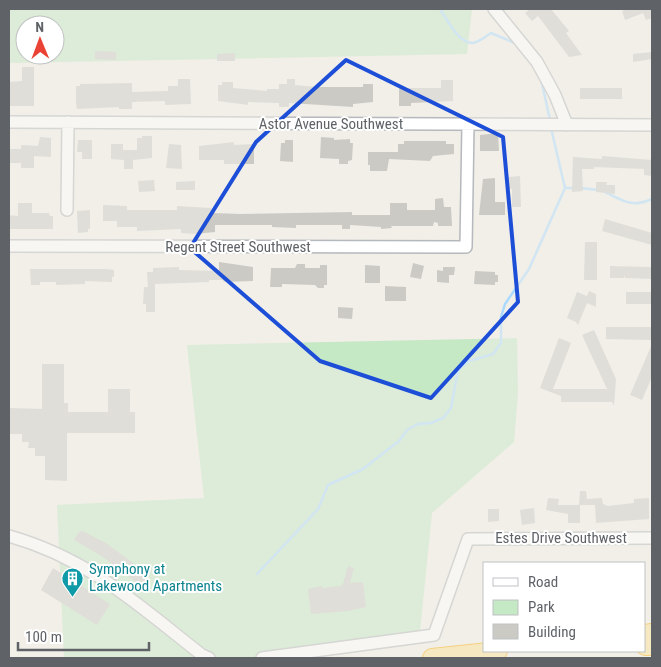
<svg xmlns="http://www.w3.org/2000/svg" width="661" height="667" font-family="'Roboto Condensed',sans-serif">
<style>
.green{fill:#c5e8c5;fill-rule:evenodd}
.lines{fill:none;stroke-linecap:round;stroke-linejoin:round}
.stream{stroke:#aadaff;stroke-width:2.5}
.building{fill:#cccac5}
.minor-casing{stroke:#b5b8bc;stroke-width:14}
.highway-casing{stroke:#f9ab00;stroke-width:20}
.minor{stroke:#fff;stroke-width:11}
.highway{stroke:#fde293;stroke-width:18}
.marked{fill:none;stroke:#1d4ed8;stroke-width:4;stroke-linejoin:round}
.labels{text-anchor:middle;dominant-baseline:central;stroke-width:4;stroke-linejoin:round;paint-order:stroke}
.street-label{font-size:15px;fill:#5f6368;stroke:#fff}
.culture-label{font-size:15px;fill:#0d838f;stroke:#fff;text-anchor:start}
</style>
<rect width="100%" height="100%" fill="#f1efe8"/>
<path class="green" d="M 9,9 L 472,9 L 467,54 L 9,63 ZM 25,25 L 55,25 L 55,55 L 25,55 Z
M 517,338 L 518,393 L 514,442 L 432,513 L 420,631 L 265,658 L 64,658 L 57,505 L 204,498 L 187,345 Z"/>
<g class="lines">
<path class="stream" d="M 440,9 C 447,19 458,43 473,43 C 479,42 485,37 491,33 L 515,43
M 541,79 L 550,120
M 565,188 L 575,188
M 581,188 L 598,190
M 605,192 C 624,201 632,208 652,199
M 257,574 L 318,509 L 328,485 L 363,469 L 399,441 L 407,430 L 418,424 L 431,423 L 443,418 L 451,408 L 458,370 L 469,361 L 493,354 L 501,343 L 501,317 L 505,304 L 529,269 L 565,188 L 551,128"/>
</g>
<path class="building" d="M 530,9 L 551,9 L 569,31 L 566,33 L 582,55 L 569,57 L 538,16 L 532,21 L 525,13 Z
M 627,9 L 652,9 L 652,18 L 646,20 L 643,13 L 625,20 L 622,11 Z
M 95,51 L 116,52 L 116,60 L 95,59 Z
M 652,52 L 652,59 L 633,62 L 633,54 Z
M 235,53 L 235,61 L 217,61 L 217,54 Z
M 22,67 L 34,67 L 34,106 L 9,106 L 9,82 L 22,81 Z
M 178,79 L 190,79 L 191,104 L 165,105 L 165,101 L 132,102 L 132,109 L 119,109 L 119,107 L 77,109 L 76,104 L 76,86 L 80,86 L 80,84 L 132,83 L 132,92 L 168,91 L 168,86 L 178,86 Z
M 287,79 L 295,79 L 295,85 L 317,87 L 363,87 L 363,84 L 373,84 L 373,102 L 353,104 L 353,107 L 289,103 L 289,107 L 279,107 L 279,103 L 248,102 L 248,105 L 241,104 L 218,101 L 218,85 L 222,85 L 222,82 L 233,82 L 233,88 L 267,91 L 267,89 L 279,89 L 279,84 L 287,84 Z
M 441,80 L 453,80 L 453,101 L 411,103 L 411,106 L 399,106 L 399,88 L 441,88 Z
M 580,88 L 622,88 L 622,99 L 580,99 Z
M 498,133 L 499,151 L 480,151 L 480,135 Z
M 142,136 L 152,136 L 152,158 L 133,160 L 133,169 L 124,169 L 124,160 L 111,159 L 111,144 L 123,144 L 123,150 L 137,150 L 137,138 L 142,138 Z
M 40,137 L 51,138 L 51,157 L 34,156 L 34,168 L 21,168 L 21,163 L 9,163 L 9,149 L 21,149 L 21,145 L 38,146 Z
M 321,137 L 334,138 L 334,140 L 350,139 L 350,143 L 353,143 L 352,160 L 348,161 L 348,164 L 339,164 L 339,159 L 320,158 Z
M 78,140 L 92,140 L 92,159 L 82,159 L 82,152 L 77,152 Z
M 285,140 L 293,140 L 293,162 L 280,161 L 281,143 L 285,143 Z
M 404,141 L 446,141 L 446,144 L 454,144 L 454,154 L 433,156 L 430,161 L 389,159 L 387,171 L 370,171 L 370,165 L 368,165 L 368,152 L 398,152 L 398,144 L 404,144 Z
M 234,142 L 234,145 L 254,144 L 254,164 L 224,164 L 224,160 L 199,160 L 199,146 Z
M 169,144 L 181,145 L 182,169 L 166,168 Z
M 602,156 L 652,160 L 652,176 L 644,175 L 644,169 L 594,167 L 594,169 L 582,169 L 583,191 L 572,192 L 573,157 L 602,159 Z
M 520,176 L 521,207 L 512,207 L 512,189 L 509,189 L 509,177 Z
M 495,178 L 495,202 L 505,202 L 505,215 L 479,215 L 483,179 Z
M 154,180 L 155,191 L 139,192 L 138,181 Z
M 195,181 L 195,190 L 176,190 L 176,182 Z
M 596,182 L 607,182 L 606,185 L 615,185 L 615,194 L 596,192 Z
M 443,198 L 444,207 L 451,207 L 452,226 L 438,226 L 438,223 L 434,222 L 433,226 L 391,226 L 392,228 L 381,229 L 381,227 L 350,225 L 350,229 L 342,229 L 342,225 L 296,225 L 296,228 L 272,227 L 272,225 L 215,225 L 215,232 L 195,234 L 181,233 L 181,229 L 137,231 L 137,227 L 117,227 L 117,221 L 103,221 L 103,205 L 127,206 L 127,210 L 177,210 L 177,206 L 195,207 L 211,208 L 213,213 L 240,214 L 352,212 L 352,215 L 390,215 L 390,203 L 407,203 L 407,210 L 435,210 L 435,199 Z
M 18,203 L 32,203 L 32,213 L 49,213 L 50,216 L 53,216 L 53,229 L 9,229 L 9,215 L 18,216 Z
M 90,210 L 90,229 L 88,229 L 88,232 L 78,233 L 77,211 Z
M 605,219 L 652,233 L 652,245 L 602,231 Z
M 585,242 L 597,242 L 597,280 L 584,280 Z
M 219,262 L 253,267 L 253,281 L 223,282 L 223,280 L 209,280 L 209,282 L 155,284 L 155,312 L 146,312 L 146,304 L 143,304 L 144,287 L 148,287 L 147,272 L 153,272 L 153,268 L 179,267 L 179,270 L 219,271 Z
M 413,263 L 424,266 L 421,279 L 410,277 Z
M 297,264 L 305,264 L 305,268 L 320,268 L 320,265 L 327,265 L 327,285 L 324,285 L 324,288 L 318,288 L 315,285 L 282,284 L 282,287 L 270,287 L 271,268 L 295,268 Z
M 365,265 L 380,266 L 380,283 L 365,283 Z
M 610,266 L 652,267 L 652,279 L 625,278 L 625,275 L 624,278 L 610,278 Z
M 443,267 L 455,267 L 454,275 L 449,275 L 449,283 L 437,282 L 437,270 L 443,271 Z
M 30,269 L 106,269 L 114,270 L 114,277 L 112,277 L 112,282 L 85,281 L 85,284 L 56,285 L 56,282 L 40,282 L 40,285 L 31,285 Z
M 475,271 L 495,272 L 495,275 L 498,275 L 498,282 L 495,282 L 495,285 L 474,284 Z
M 385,286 L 406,287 L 406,301 L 385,301 Z
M 589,291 L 596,294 L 596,307 L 587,303 L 578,325 L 576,322 L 567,318 L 577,292 L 587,296 Z
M 626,292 L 652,292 L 652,304 L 626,304 Z
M 338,307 L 353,308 L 352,319 L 338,318 Z
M 606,327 L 652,327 L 652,340 L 606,339 Z
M 594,330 L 616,379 L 614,406 L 612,402 L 561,402 L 561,396 L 540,388 L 559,338 L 571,343 L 553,389 L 607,389 L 582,335 Z
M 652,344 L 652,377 L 642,400 L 630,395 Z
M 42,364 L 64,364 L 64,403 L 68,403 L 68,412 L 108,412 L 108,389 L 130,389 L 130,412 L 135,412 L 135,433 L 67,433 L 67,481 L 45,480 L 45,456 L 35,456 L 35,448 L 28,448 L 29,442 L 22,442 L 22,434 L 9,434 L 9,408 L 42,409 Z
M 580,491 L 586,491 L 587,499 L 602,498 L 603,504 L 608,506 L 634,503 L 634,499 L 649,498 L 649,519 L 596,523 L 595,505 L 579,505 Z
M 548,498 L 559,499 L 558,505 L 580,505 L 580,523 L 568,523 L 568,514 L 546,510 Z
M 534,508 L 535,523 L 522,525 L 520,510 Z
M 488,509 L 499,509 L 499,521 L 488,522 Z
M 82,531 L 106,543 L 149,575 L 141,586 L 103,557 L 74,540 L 79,532 Z
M 348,566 L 354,568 L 350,583 L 363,582 L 366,607 L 348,611 L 311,614 L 308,589 L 322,586 L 322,588 L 340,586 L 343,584 Z
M 53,568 L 110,604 L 97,625 L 41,590 Z"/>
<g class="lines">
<defs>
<path id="minor" d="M 494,9 L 537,62 L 555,95 L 567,125
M 9,122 L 652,125
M 67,210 L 68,122
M 9,246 L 466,247 L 468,124
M 9,536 C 90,559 138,605 202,655 L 209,658
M 262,658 L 434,635 L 468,539 L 652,538"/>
<path id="highway" d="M 645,634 L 652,633
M 645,646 L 652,646
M 432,658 L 498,651"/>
</defs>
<use href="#minor" class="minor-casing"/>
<use href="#highway" class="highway-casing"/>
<use href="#minor" class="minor"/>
<use href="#highway" class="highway"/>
</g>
<path d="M0 0H661V667H0ZM 346,60 L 503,137 L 518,302 L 431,398 L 320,361 L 190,248 L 256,142 Z" fill="#f1efe8" fill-opacity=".55" fill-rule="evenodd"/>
<path class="marked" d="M 346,60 L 503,137 L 518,302 L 431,398 L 320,361 L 190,248 L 256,142 Z"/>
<defs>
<symbol id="building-pin" viewBox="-11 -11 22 30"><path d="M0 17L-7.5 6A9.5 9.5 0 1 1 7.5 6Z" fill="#0f9aa8" stroke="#fff"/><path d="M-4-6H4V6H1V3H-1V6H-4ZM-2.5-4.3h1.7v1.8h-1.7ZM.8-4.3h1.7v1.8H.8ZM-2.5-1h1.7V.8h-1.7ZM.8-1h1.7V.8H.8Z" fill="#fff"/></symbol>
</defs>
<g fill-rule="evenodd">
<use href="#building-pin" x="60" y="566" width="25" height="34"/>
</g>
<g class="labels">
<g class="street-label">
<text x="331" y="124">Astor Avenue Southwest</text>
<text x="238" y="247">Regent Street Southwest</text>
<text x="561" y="538">Estes Drive Southwest</text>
</g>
<g class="culture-label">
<text x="89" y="569">Symphony at<tspan x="89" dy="17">Lakewood Apartments</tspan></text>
</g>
</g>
<rect width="661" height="667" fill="none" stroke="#5f6368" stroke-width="20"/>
<rect x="483" y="562" width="162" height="90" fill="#ffffff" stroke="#bfc1c3"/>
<rect x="493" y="578" width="25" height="8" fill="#ffffff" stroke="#bfc1c3"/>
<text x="528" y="587" font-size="15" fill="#5f6368">Road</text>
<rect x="493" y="600" width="25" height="15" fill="#c5e8c5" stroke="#bfc1c3"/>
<text x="528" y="612" font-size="15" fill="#5f6368">Park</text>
<rect x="493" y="624" width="25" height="15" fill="#cccac5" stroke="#bfc1c3"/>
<text x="528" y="637" font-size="15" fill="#5f6368">Building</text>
<g transform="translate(40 40) rotate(359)"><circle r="24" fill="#ffffff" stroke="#bfc1c3"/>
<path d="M0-4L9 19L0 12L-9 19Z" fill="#ea4335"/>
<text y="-8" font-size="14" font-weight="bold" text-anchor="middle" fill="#5f6368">N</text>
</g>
<path d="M18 642v8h131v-8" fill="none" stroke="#5f6368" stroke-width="2.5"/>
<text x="25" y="642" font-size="15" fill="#5f6368" stroke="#ffffff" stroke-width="4" paint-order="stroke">100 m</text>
</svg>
